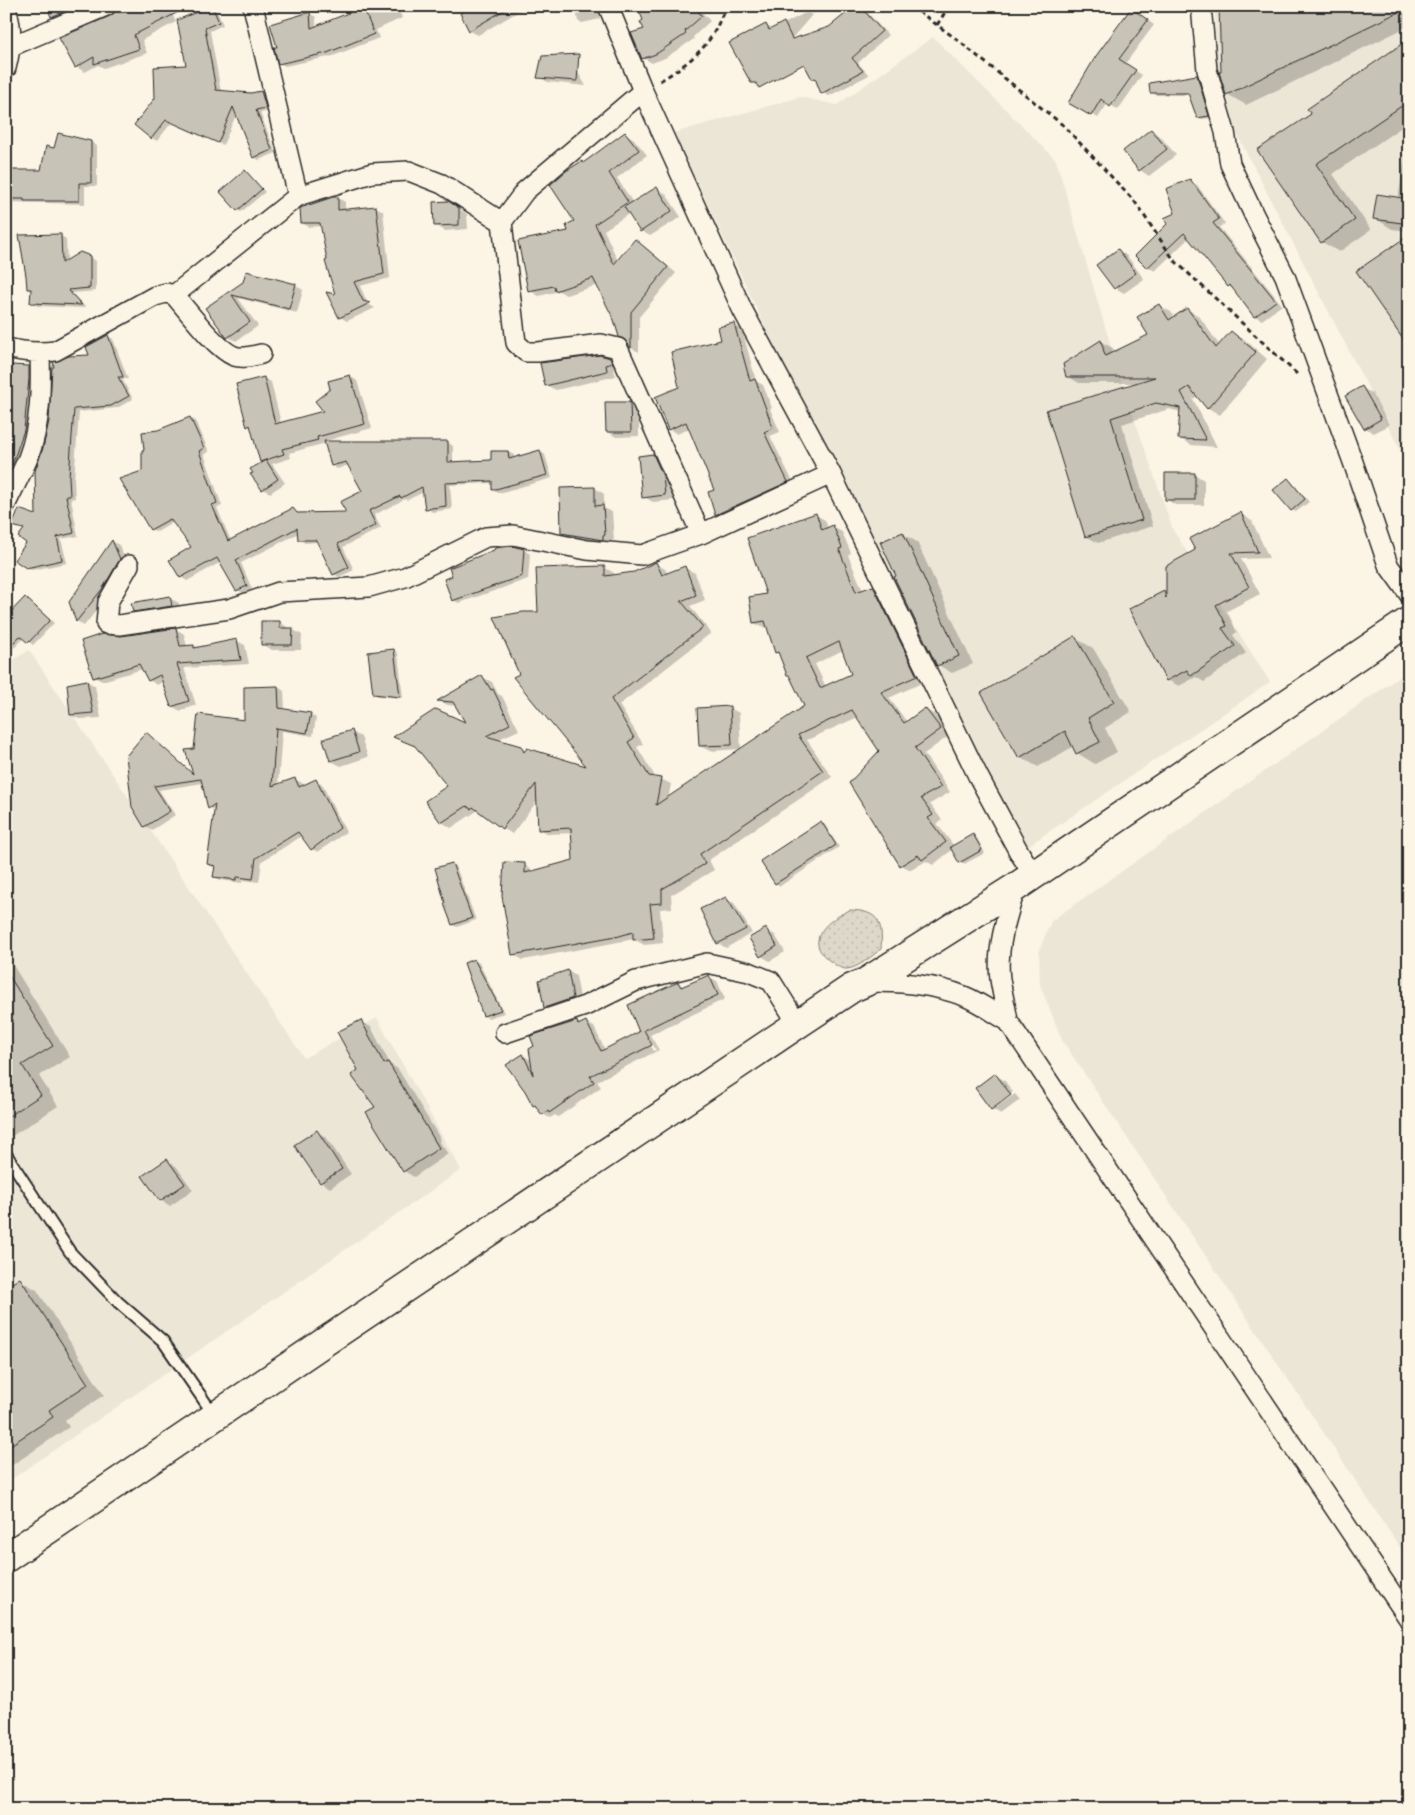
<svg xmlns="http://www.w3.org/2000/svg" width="1415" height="1815" font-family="'Shantell Sans',sans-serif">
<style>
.built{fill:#ece6d7}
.grass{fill:url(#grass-dots);stroke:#84827a}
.shadow{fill:#0003;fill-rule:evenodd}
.building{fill:#c8c3b7;stroke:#2b2b2b;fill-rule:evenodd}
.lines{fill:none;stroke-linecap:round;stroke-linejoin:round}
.service-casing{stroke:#2b2b2b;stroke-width:14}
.minor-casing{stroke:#2b2b2b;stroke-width:22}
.secondary-casing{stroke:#2b2b2b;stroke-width:31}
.path{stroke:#2b2b2b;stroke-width:3;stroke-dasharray:5 4;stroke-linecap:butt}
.service{stroke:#fcf5e5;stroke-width:10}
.minor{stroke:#fcf5e5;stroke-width:19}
.secondary{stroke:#fcf5e5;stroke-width:28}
</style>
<defs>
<pattern id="grass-dots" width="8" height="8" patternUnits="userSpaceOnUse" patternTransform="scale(1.25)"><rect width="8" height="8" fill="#ded8ca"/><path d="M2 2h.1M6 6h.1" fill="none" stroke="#bfbaae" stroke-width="1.8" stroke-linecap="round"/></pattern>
</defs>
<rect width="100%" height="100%" fill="#fcf5e5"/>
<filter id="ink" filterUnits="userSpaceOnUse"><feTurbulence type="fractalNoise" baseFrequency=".02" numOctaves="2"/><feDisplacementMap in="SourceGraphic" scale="10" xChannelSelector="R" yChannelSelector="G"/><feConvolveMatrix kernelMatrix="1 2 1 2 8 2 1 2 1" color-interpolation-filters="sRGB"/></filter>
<g filter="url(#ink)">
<path class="built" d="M 1215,6 L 1409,6 L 1409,467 L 1217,96 Z
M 933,37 L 1056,160 L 1119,374 L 1173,530 L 1270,682 L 1019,852 L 762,320 L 674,133 L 800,97 L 837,105 Z
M 29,650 L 304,1058 L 377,1018 L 461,1170 L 6,1483 L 6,665 Z
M 1409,670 L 1409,1561 L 1062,1040 L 1040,985 L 1039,951 L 1051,921 Z"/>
<path class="grass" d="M 850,910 C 879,911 883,922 881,949 C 872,956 858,968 847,969 C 841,969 837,966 833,963 C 801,943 826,920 850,910 Z"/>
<path class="shadow" d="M 72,6 L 74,11 L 56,19 L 52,16 Z
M 168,6 L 176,22 L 142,40 L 147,53 L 104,68 L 98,65 L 85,72 L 76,67 Z
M 369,6 L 397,6 L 402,18 L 376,30 L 379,38 L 333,56 L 285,66 L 279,63 L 278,47 L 310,14 L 316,17 L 316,27 Z
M 478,6 L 528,6 L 478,35 L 470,31 Z
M 575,6 L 598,6 L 600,19 L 582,23 L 578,21 Z
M 638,6 L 700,6 L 698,8 L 710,21 L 693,37 L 694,39 L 665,58 L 652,63 L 643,58 L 646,29 L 645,21 Z
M 859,6 L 864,9 L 888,35 L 858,63 L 869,75 L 829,96 L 822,93 L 817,80 L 813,78 Z
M 1409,6 L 1409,26 L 1246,105 L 1227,94 L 1222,73 Z
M 212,8 L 217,11 L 223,25 L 210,31 L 221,92 L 251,94 L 261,92 L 266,95 L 270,111 L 260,113 L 276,153 L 259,160 L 254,157 L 237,113 L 223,145 L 172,122 L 157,141 L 152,138 L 187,67 Z
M 807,12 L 812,15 L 755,81 L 766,25 L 772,30 Z
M 1139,14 L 1154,25 L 1125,64 L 1142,75 L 1118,110 L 1108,103 L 1098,118 L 1070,102 Z
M 1409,41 L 1409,122 L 1333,174 L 1371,230 L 1339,252 L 1322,242 L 1259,150 L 1312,114 Z
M 572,62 L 586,86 L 548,82 L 539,77 Z
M 1197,77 L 1201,79 L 1212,118 L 1202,119 L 1198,117 L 1190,95 L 1156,95 L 1151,92 Z
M 1151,130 L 1160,136 L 1176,155 L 1149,176 L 1140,170 L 1125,151 Z
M 625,133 L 634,139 L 647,155 L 617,178 L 633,203 L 657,188 L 666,194 L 681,217 L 650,236 L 641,231 L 630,213 L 604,230 L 618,261 L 635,241 L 644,246 L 676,273 L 639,317 L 639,352 L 631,348 L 598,285 L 566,295 L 559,291 L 539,296 L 529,290 L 576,222 L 584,164 Z
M 91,142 L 97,146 L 97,186 L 85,186 L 85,204 L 6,202 L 6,171 L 42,172 L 55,150 Z
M 1407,144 L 1409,144 L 1409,231 L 1392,229 L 1375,218 L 1398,199 Z
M 245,171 L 265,192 L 241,212 L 237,210 Z
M 1190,181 L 1197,185 L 1225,224 L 1219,227 L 1282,305 L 1262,320 L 1255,316 L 1236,291 L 1228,286 L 1189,238 L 1155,271 L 1148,267 L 1137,256 L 1169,225 L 1176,213 Z
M 338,198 L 345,202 L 345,210 L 376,207 L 383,211 L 390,278 L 360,286 L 368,304 L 375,308 L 347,321 L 340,317 L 322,226 L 309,227 L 302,223 Z
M 448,202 L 467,214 L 468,229 L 445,231 L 435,225 Z
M 61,236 L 66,239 L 67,261 L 90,257 L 96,261 L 96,291 L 72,293 L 86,308 L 37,306 L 32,302 L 32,291 L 28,289 Z
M 1118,250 L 1127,256 L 1144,279 L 1124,293 L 1115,288 Z
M 244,282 L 295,285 L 303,290 L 297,313 L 238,298 L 258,326 L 236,341 L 228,337 L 207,308 Z
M 1159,305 L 1171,312 L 1175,318 L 1187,309 L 1199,316 L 1220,346 L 1232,333 L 1244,339 L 1267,359 L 1220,415 L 1208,408 L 1197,396 L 1193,399 L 1217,447 L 1191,445 L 1179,438 L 1181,412 L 1169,409 L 1122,424 L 1153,526 L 1098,543 L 1086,536 L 1047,411 L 1136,383 L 1079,383 L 1067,376 L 1101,342 L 1113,348 L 1114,353 L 1150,335 Z
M 734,325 L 742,329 L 756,381 L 763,385 L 772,408 L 770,409 L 780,432 L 770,436 L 795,486 L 724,519 L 716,514 L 715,491 L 690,428 L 677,434 L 669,429 L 680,388 L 722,341 Z
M 108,336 L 113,339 L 128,379 L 122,379 L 133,399 L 117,408 L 79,412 L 74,480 L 75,498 L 71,499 L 78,536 L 61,539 L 67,563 L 32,570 L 27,567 L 28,543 L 25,530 L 14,525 L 37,517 L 90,356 Z
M 610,359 L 619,364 L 621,368 L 614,370 L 616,376 L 556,390 L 546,385 Z
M 29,368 L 36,372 L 35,410 L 19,469 L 11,464 L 12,446 L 6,446 L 6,411 Z
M 350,376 L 357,381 L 372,428 L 321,442 L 447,442 L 453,446 L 453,463 L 492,461 L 508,452 L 514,455 L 514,458 L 540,451 L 545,455 L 552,478 L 499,493 L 494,490 L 493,483 L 450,485 L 452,509 L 432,512 L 426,508 L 424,492 L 407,500 L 405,499 L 374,515 L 381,528 L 343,547 L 354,570 L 339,577 L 334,574 L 318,542 L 305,543 L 299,539 L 299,533 L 241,563 L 252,589 L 243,593 L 237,590 L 221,562 L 187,581 L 181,577 L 193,547 L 174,522 L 157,532 L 151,529 L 143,472 L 145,451 L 158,432 L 190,418 L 196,421 L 209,452 L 204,454 L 222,506 L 217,508 L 231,541 L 293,509 L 300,515 L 348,513 L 363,492 L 349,465 L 337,469 L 332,465 L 326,443 L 289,453 L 291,458 L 272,464 L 285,483 L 270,493 L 263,489 L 264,463 L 261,461 L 252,428 L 248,426 L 263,378 L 271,382 L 281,423 L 325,411 Z
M 1362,388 L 1372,393 L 1389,425 L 1374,433 L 1365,428 Z
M 607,404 L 630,405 L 639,410 L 639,436 L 616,437 L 607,431 Z
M 653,456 L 662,461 L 672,482 L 674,500 L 653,502 L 644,497 Z
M 1194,474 L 1204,480 L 1204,505 L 1175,505 L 1166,499 Z
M 1288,480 L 1292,482 L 1309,502 L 1296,512 L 1291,510 Z
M 595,488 L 604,494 L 604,508 L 612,512 L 614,540 L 612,540 L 612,545 L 571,538 L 562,532 Z
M 1241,514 L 1252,521 L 1269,558 L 1241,559 L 1260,594 L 1227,611 L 1237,632 L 1233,635 L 1246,653 L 1204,682 L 1196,677 L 1179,686 L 1167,680 L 1164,593 L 1167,595 Z
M 816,515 L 825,520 L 828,528 L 833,527 L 842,532 L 851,553 L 848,555 L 863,591 L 873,587 L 882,593 L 926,681 L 889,698 L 907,722 L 925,709 L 935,715 L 950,735 L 924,754 L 950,792 L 930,804 L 942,820 L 937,824 L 954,846 L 973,836 L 977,838 L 985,853 L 964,864 L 960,862 L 953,849 L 933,865 L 926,861 L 911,870 L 901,865 L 881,751 L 858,717 L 807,740 L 832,777 L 709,860 L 714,870 L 671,895 L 672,908 L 660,909 L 663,943 L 644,945 L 634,939 L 523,960 L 513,954 L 525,865 L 534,872 L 574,861 L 572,833 L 549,834 L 539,829 L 538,800 L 512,834 L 477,811 L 451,828 L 442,822 L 449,787 L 418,748 L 396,737 L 468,725 L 457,706 L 448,705 L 439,701 L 482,677 L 492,682 L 498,694 L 502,696 L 519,730 L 497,740 L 526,751 L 589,768 L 521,675 L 539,613 L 604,567 L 614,573 L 614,576 L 634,574 L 656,564 L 665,569 L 668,574 L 685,568 L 695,573 L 705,600 L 690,606 L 711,633 L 619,705 L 643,744 L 637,747 L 656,778 L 661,779 L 671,784 L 668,799 L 805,706 L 791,676 L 788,674 L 780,654 L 776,652 L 768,627 L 764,628 L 754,623 L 768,595 ZM 843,650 L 853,675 L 826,687 L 815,664 Z
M 903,534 L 917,542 L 973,664 L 952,673 L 938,665 L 898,577 Z
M 112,541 L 119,545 L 127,564 L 110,593 L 84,626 L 77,621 L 71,602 Z
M 524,550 L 530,554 L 528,579 L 459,603 L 453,600 Z
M 169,598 L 179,603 L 180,611 L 143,616 L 134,611 Z
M 29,601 L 54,623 L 33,645 L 24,638 L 14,648 L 6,642 Z
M 279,622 L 289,628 L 289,629 L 292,629 L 302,635 L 301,650 L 272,650 L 262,644 Z
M 176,629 L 184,634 L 187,647 L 194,646 L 198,648 L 237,641 L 245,645 L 249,664 L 184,668 L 196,705 L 180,711 L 172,706 L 164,681 L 157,685 L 149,680 L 143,669 L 102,681 L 94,677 L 121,637 Z
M 1075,638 L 1093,648 L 1131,712 L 1105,728 L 1117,752 L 1095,764 L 1077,753 L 1074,746 L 1038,767 L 1020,757 Z
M 394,650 L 398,653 L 403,698 L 378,696 L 374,693 Z
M 87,681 L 95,686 L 101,718 L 79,719 L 71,715 Z
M 278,687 L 284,691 L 285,710 L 310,714 L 316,718 L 313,736 L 282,731 L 278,785 L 295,779 L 302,783 L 303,786 L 316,780 L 322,784 L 346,832 L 318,852 L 312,849 L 302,836 L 262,861 L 259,882 L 243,880 L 242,883 L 220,880 L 214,876 L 215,868 L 208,864 L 215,811 L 210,808 L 203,783 L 159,790 L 175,815 L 152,830 L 145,826 L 146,734 L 194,775 L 195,750 L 245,721 Z
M 730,708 L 739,713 L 741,749 L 710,751 L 700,746 Z
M 352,732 L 361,737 L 368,757 L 341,766 L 331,761 L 325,740 Z
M 821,823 L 825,825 L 839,847 L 780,886 L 776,883 Z
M 452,864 L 456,867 L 476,920 L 457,927 L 453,925 Z
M 726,899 L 734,903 L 752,933 L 726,948 L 718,943 Z
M 766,930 L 775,935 L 785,952 L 770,961 L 761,956 Z
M 6,954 L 70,1057 L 39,1076 L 58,1106 L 6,1140 Z
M 474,960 L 479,963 L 504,1013 L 488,1018 L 484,1016 Z
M 568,971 L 576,976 L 581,1003 L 554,1012 L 545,1007 Z
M 709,977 L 717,981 L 725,999 L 650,1035 L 659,1050 L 597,1081 L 601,1087 L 558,1117 L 555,1115 L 550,1118 L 542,1114 L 534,1105 L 523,1055 L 532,1061 L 577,1022 L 582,1025 L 586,1023 L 594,1027 L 605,1050 L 641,1033 L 678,983 L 684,987 ZM 645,1036 L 648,1036 L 656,1050 L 654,1051 Z
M 361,1022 L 371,1027 L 390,1064 L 398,1069 L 441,1140 L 439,1141 L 448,1154 L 414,1177 L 404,1171 L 359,1071 Z
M 995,1075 L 1004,1080 L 1013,1092 L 993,1106 L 993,1109 L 1015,1094 L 1020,1100 L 1001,1114 L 992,1109 Z
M 317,1132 L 326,1137 L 351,1174 L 330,1188 L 321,1182 Z
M 167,1161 L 176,1166 L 193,1190 L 170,1206 L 161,1200 Z
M 20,1280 L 37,1290 L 104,1395 L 65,1420 L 69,1427 L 8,1468 L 6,1466 L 6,1288 Z"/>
<path class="building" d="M 47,6 L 77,6 L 51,17 Z
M 117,6 L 190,6 L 134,35 L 139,49 L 94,64 L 94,57 L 75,68 L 59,38 L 110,16 L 115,12 Z
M 212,6 L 219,22 L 205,28 L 216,90 L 251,93 L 261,91 L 266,108 L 256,110 L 272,150 L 253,158 L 233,107 L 218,143 L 166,120 L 151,139 L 134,125 L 155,98 L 154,67 L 186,65 L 177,20 Z
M 475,6 L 511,6 L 469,31 L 460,13 Z
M 637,6 L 694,6 L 702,16 L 685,31 L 686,34 L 656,54 L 642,59 L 631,33 L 644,29 L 640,22 L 643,20 Z
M 855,6 L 860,6 L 882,31 L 852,58 L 863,71 L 821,94 L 815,78 L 812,79 L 804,64 L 759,88 L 756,83 L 751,83 L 729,43 L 766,24 L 769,30 L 784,22 L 792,39 L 829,27 Z
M 1219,6 L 1409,6 L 1409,7 L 1226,95 L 1219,72 L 1221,72 Z
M 363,7 L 374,34 L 327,53 L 278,64 L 274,47 L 277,47 L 270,24 L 310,12 L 311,28 Z
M 1131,8 L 1148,20 L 1119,59 L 1136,70 L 1110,107 L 1101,99 L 1091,116 L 1068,103 L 1096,56 Z
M 1409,39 L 1409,101 L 1316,164 L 1355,220 L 1321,243 L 1257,150 L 1311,114 L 1307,109 Z
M 579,54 L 577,81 L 537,78 L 542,56 Z
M 1197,75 L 1209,116 L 1197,118 L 1188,93 L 1150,93 L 1149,83 Z
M 1151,129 L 1167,149 L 1139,171 L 1123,151 Z
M 625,132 L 639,150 L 609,173 L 628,202 L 595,224 L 614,264 L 635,239 L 668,267 L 631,312 L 631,348 L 625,340 L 619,337 L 614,320 L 593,278 L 555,291 L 554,286 L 528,291 L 518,241 L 568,231 L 566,225 L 574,221 L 550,185 L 566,171 L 582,161 L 583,163 Z
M 58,133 L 91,141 L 91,183 L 79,183 L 79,201 L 24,201 L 24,199 L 6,199 L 6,170 L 41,170 L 46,146 L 54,148 Z
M 245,170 L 262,189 L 237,211 L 220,192 Z
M 1190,179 L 1219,219 L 1213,223 L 1276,301 L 1254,317 L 1230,285 L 1228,287 L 1184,233 L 1147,268 L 1135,256 L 1167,224 L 1164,218 L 1175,213 L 1166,189 Z
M 657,187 L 672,211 L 640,232 L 624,207 Z
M 1377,194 L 1409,199 L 1409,224 L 1373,219 Z
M 333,197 L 338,197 L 338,210 L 376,206 L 384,274 L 354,282 L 363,301 L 370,303 L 339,318 L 326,292 L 335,294 L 325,261 L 327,260 L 320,223 L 301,223 L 300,208 Z
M 448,201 L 459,208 L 459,225 L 434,226 L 433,202 Z
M 61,234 L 62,263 L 80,252 L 90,256 L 90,288 L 68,290 L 82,305 L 30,303 L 31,289 L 27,289 L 26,276 L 19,235 Z
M 1409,235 L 1409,348 L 1356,271 Z
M 1118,249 L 1136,273 L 1114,289 L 1096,265 Z
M 246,271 L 296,284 L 289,309 L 232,295 L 250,322 L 227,338 L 205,308 L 243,282 Z
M 1159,304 L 1169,320 L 1187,308 L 1216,348 L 1231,331 L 1256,352 L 1207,409 L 1189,387 L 1181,392 L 1206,440 L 1178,439 L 1180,408 L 1156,403 L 1111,418 L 1142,520 L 1085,537 L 1046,410 L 1155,377 L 1066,377 L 1063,364 L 1101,340 L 1105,356 L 1148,335 L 1137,317 Z
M 734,323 L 750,381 L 755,379 L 773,428 L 764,432 L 788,482 L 715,515 L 708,492 L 714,490 L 686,422 L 668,430 L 655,397 L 679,387 L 671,352 L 721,340 L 718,327 Z
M 108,335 L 123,377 L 118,377 L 129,396 L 111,406 L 74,409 L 69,477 L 70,496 L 66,496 L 74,533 L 57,537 L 62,560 L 26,568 L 14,560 L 26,543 L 18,537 L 24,529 L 12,526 L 19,509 L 36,515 L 35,471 L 43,448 L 49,421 L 52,367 L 54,367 L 53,362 L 69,356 L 89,355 L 86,347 Z
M 600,355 L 610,358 L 613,363 L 606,365 L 607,371 L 545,386 L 540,363 Z
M 12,365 L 29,366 L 29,379 L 24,430 L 12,465 L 10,465 L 12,441 L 6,442 L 6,410 Z
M 350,375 L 365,424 L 317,437 L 318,440 L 282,449 L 284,454 L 266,460 L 278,479 L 262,490 L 250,474 L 253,473 L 250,469 L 266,460 L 260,462 L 250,425 L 247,427 L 236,384 L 264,377 L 275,424 L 323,411 L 315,401 L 330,389 L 328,381 Z
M 1362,386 L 1381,419 L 1364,429 L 1345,396 Z
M 605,402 L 630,402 L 631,432 L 606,432 Z
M 190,417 L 204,448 L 199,451 L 217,503 L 212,505 L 228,541 L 293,508 L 297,513 L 346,512 L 340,502 L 362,491 L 346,462 L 331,466 L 324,441 L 448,441 L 448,462 L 491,460 L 491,451 L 508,451 L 509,459 L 540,450 L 547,475 L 492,490 L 492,481 L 445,483 L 446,506 L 425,509 L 422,487 L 401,498 L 400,496 L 369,511 L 376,525 L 338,544 L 349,567 L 333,575 L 316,540 L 298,540 L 297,528 L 236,560 L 247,586 L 236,591 L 217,558 L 180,578 L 169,560 L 191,547 L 170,519 L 150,530 L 119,479 L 142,471 L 142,450 L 144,450 L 142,432 L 158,430 Z
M 653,454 L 663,476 L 665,495 L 642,498 L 638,456 Z
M 1165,473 L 1195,473 L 1195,500 L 1165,500 Z
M 1288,478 L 1305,499 L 1291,511 L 1273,490 Z
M 595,487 L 595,506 L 603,505 L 605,535 L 603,536 L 603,540 L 561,533 L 560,488 Z
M 1241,512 L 1258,552 L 1231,553 L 1249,587 L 1216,605 L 1227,626 L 1222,628 L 1235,646 L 1191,676 L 1187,670 L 1166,681 L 1129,609 L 1164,591 L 1166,598 L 1166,566 L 1195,550 L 1189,539 Z
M 816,513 L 822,530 L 833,525 L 842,548 L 839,549 L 856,592 L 873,586 L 917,676 L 881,692 L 904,723 L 925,708 L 941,729 L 915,748 L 941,787 L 921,798 L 933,815 L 928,818 L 946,842 L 922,860 L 918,855 L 900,866 L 849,783 L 879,751 L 852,710 L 798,735 L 823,771 L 700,854 L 705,864 L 662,889 L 662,903 L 650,904 L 654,938 L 633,940 L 633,932 L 616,937 L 616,936 L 512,955 L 502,896 L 504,862 L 525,863 L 525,873 L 573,860 L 571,828 L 538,830 L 536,784 L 502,829 L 473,807 L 471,809 L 467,806 L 441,823 L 425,801 L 447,786 L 415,746 L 393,737 L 436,709 L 465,722 L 453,702 L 437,701 L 482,675 L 491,690 L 493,689 L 510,724 L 486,736 L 521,746 L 524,752 L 527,748 L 586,766 L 513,677 L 519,674 L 494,617 L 523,612 L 538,612 L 536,568 L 605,566 L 605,576 L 634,572 L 656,562 L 662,575 L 685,566 L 696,595 L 681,601 L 703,627 L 611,699 L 634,738 L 628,742 L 649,776 L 661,778 L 656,805 L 804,706 L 789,675 L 787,675 L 778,652 L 775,653 L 765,621 L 753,623 L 749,597 L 766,594 L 747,538 ZM 839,642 L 851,674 L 820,688 L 806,658 Z
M 903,532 L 959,656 L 937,666 L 894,577 L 896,576 L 880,542 Z
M 112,540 L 120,559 L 103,588 L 76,622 L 69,602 Z
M 512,546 L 524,549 L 522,576 L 452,601 L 444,579 L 452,576 L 449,568 L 494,550 L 495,548 Z
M 170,596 L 172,606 L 133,612 L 131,603 Z
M 25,597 L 50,620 L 28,643 L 20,636 L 6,650 L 6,617 Z
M 261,621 L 280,621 L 280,628 L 293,628 L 292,645 L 261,645 Z
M 176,628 L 180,646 L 194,645 L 194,648 L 237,639 L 241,660 L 177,664 L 189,701 L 171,707 L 160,675 L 148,681 L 139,664 L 93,678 L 81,641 L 102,634 L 121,636 Z
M 1075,636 L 1114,702 L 1088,718 L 1100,742 L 1076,754 L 1065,731 L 1019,758 L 981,693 Z
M 394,649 L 400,697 L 373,694 L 368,652 Z
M 87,680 L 93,713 L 70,715 L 67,684 Z
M 278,686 L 279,708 L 311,713 L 307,733 L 276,728 L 272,786 L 295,778 L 299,787 L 316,779 L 340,828 L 311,850 L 298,832 L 256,858 L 253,879 L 237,877 L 236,880 L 213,877 L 215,866 L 207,864 L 215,804 L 208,809 L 201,779 L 154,786 L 170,811 L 144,827 L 132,807 L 126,756 L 146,732 L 193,774 L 185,750 L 194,749 L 198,714 L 244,720 L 244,687 Z
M 730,706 L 732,745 L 699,746 L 697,708 Z
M 352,730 L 359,752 L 330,761 L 323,739 Z
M 821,821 L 836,845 L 775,884 L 760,861 Z
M 973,834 L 982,850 L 959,863 L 950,847 Z
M 452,863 L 472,918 L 452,925 L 444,904 L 445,903 L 435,868 Z
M 726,897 L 746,929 L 717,944 L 700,909 Z
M 766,928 L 777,946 L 760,957 L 749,938 Z
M 474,959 L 501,1010 L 483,1016 L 464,963 Z
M 568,970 L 573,998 L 544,1008 L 539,980 Z
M 6,971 L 53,1046 L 22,1065 L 41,1095 L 6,1118 Z
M 709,975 L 718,995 L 644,1030 L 652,1045 L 590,1076 L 594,1082 L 549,1113 L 548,1111 L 542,1115 L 535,1105 L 533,1106 L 525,1091 L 506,1065 L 523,1054 L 533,1075 L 529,1049 L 534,1046 L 530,1036 L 577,1021 L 578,1025 L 586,1021 L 601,1051 L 639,1032 L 628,1005 L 678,982 L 681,987 Z
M 361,1020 L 384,1064 L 388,1062 L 439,1148 L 403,1172 L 366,1112 L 375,1107 L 351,1075 L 358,1070 L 337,1032 Z
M 995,1073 L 1011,1095 L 991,1110 L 975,1088 Z
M 317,1130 L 342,1169 L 320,1183 L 294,1145 Z
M 167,1159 L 185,1184 L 160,1201 L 142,1176 Z
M 20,1278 L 88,1384 L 49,1410 L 53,1417 L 6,1448 L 6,1287 Z"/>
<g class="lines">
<defs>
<path id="service" d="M 6,1154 L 70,1252 L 118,1302 L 163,1341 L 214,1415"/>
<path id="minor" d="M 253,6 L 298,196
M 608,6 L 643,91 L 742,309 L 831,474 L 978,776 L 1019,852 L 1033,874
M 1201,6 L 1207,70 L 1225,132 L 1230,164 L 1254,215 L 1285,276 L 1353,462 L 1388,565 L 1409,594
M 6,8 C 13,31 12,44 6,68
M 12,46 L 106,6
M 502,222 L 516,343 L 526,352 L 538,352 L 601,344 L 618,348 L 701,534
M 174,295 L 298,196 L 372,173 L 409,171 L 442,184 L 502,222 L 525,191 L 643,91
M 6,348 C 23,352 38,353 55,351 L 155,296 L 166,293 L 174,295 C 189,312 215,348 234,356 C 243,359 253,356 261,354
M 6,504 C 13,488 22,473 28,458 C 41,424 41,388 40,353
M 129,565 L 108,602 L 106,624 L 119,625 L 229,609 L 279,592 L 369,587 L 405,577 L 486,537 L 513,535 L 587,550 L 642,555 L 701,534 L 831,474
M 1016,887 C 1007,916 996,948 1000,979 C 1002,993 1006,1007 1008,1021 L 1409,1619
M 867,982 C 900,982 933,984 964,996 C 979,1002 994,1013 1008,1021
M 505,1033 L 585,1006 L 636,981 L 707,963 L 749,972 L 771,981 L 798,1024"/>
<path id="secondary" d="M 6,1558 L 323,1343 L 798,1024 L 852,988 L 866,982 L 1016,887 L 1409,621"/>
</defs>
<use href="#service" class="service-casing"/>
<use href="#minor" class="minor-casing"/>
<use href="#secondary" class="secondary-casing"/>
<path class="path" d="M 911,6 L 955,38 L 1064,126 L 1135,202 L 1174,260 L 1297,374
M 937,25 L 949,6
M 660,81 C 681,68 701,54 713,34 C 719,25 721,14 728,6"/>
<use href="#service" class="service"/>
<use href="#minor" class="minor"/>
<use href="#secondary" class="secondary"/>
</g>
</g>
<rect width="1415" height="1815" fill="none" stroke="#fcf5e5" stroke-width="25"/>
<rect x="12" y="12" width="1390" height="1790" fill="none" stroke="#2b2b2b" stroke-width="2" filter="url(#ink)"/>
</svg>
